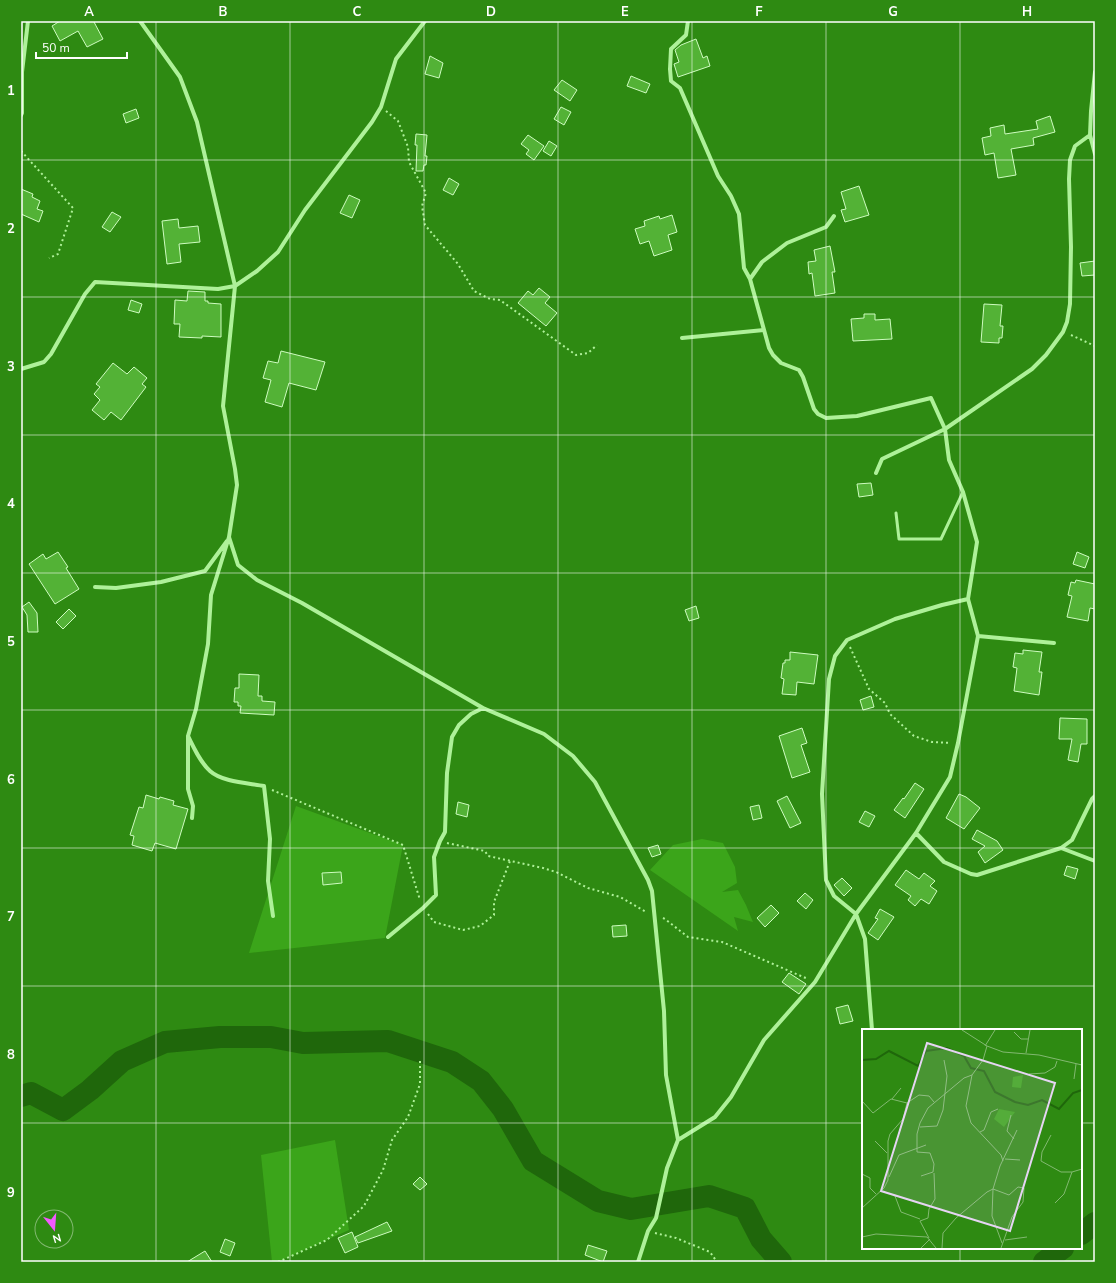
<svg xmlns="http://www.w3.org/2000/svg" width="1116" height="1283" font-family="'Nunito Sans',sans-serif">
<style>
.green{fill:#3ba51a}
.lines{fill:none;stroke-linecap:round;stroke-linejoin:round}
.river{stroke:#1f670b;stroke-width:22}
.building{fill:#53b236;stroke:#cefcc0}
.path{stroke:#aef199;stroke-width:2;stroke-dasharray:2 3;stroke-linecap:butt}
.service{stroke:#aef199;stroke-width:3}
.minor{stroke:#aef199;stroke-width:4}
.grid{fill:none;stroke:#fff;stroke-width:1;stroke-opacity:0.55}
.inset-river{fill:none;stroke:#1f670b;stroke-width:2}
.inset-road{fill:none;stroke:#82b971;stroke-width:1}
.view{fill:#e5d5f2;fill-opacity:0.15;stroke:#e5d5f2;stroke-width:2}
.inset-edge{fill:none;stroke:#fff;stroke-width:2}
.neatline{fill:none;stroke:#fff;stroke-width:1.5}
.grid-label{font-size:13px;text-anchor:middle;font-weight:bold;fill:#fff}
</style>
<rect width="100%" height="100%" fill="#2e8a12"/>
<path class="green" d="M 296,806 L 403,845 L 385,938 L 249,953 Z
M 702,839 L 723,843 L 735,867 L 737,883 L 722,892 L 738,890 L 746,905 L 753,922 L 734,917 L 738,931 L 650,870 L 673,845 Z
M 335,1140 L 349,1230 L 277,1262 L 272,1262 L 261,1155 Z"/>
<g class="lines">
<path class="river" d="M 21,1096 L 31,1093 L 63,1110 L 90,1090 L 122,1061 L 165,1042 L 220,1037 L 271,1037 L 303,1043 L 388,1041 L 452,1062 L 481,1081 L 503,1109 L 533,1161 L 598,1201 L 631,1209 L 709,1196 L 745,1208 L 761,1239 L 781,1262
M 1081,1234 L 1095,1223
M 1044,1262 L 1063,1248"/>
</g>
<path class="building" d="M 60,21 L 95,21 L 94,22 L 103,39 L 87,47 L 78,31 L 60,41 L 52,26 Z
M 696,39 L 703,58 L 707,56 L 710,66 L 678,77 L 674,64 L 679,62 L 675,50 L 681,45 Z
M 430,56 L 443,63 L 439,78 L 425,74 Z
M 631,76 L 650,84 L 646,93 L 627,86 Z
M 562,80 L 577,90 L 570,101 L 554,90 Z
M 561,107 L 571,112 L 564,125 L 554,119 Z
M 136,109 L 139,118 L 126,123 L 123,114 Z
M 1050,116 L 1055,132 L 1033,138 L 1034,145 L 1011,149 L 1016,175 L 998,178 L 994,153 L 985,155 L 982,138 L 991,136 L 990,128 L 1004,125 L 1005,134 L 1038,129 L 1036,121 Z
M 416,134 L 427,135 L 425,156 L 427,156 L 426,165 L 424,165 L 423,171 L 416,171 L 417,145 L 415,145 Z
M 528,135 L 544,146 L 534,160 L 526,154 L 529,150 L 521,144 Z
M 549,141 L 557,146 L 551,156 L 543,151 Z
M 449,178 L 459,184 L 453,195 L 443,190 Z
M 859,186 L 869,215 L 845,222 L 841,210 L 846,209 L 841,192 Z
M 21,189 L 33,194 L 32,197 L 40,201 L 37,209 L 43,211 L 39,222 L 21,214 Z
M 349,195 L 360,200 L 352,218 L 340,213 Z
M 112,212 L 121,217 L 110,232 L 102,227 Z
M 672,215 L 677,232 L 668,235 L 672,250 L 654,256 L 649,241 L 640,244 L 635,229 L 645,226 L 644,221 L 659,216 L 660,219 Z
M 178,219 L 179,228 L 198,226 L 200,242 L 179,244 L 181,262 L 167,264 L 162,221 Z
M 830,246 L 835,272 L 832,272 L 835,293 L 815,296 L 812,273 L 809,274 L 808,262 L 816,261 L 814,250 Z
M 1095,261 L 1095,275 L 1082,276 L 1080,263 Z
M 539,288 L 550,297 L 545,303 L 557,313 L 546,326 L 518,303 L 528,291 L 533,295 Z
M 188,291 L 205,292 L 205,301 L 208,301 L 208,303 L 221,304 L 221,337 L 202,336 L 202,338 L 179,337 L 180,324 L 174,324 L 175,300 L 187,301 Z
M 131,300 L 142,304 L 139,313 L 128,310 Z
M 984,304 L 1002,305 L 1000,326 L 1003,326 L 1002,338 L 999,338 L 999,343 L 981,342 Z
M 864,314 L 875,314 L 875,320 L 890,319 L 892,339 L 853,341 L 851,319 L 864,318 Z
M 281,351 L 325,362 L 316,390 L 289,383 L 282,407 L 265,402 L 271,380 L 263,378 L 268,361 L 278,363 Z
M 113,363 L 127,374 L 134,367 L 147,378 L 142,384 L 146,387 L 121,420 L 111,412 L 104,420 L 92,410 L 100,400 L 94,394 L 100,387 L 96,384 Z
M 871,483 L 873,495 L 859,497 L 857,484 Z
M 58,552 L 68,567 L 66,568 L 79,589 L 55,604 L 29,564 L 43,554 L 46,559 Z
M 1077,552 L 1089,557 L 1085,568 L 1073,564 Z
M 1076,580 L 1095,584 L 1095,609 L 1090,608 L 1088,621 L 1067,617 L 1072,596 L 1068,595 L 1071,582 L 1075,583 Z
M 29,602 L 37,613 L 38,632 L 28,632 L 27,615 L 22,607 Z
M 696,606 L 699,618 L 689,621 L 685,610 Z
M 69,609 L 76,616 L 63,629 L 56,622 Z
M 1023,650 L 1042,652 L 1039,672 L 1042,672 L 1039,695 L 1014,691 L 1017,668 L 1013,667 L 1015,653 L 1023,654 Z
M 790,652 L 818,655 L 814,684 L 797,682 L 796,695 L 782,694 L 784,679 L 781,678 L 783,663 L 785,663 L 785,660 L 790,660 Z
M 239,674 L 259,675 L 258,696 L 262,696 L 262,701 L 275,702 L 274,715 L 240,713 L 241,706 L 238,706 L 238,702 L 234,702 L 235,688 L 239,688 Z
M 871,696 L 874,707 L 863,710 L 860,700 Z
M 1060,718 L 1087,719 L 1087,744 L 1081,744 L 1078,762 L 1068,760 L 1072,739 L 1059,739 Z
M 802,728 L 807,743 L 801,745 L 810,772 L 792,778 L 779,736 Z
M 915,783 L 924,789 L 905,818 L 894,810 L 903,798 L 904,799 Z
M 959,794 L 966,797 L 980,808 L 964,829 L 946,818 Z
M 146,795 L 159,799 L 160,797 L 174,801 L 173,805 L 188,809 L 176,849 L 155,843 L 152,851 L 132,845 L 134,836 L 130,835 L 139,807 L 143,808 Z
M 787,796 L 801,823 L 790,828 L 777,801 Z
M 458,802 L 469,805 L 467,817 L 456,814 Z
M 759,805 L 762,818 L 753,820 L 750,807 Z
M 865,811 L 875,816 L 869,827 L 859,822 Z
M 977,830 L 997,841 L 1003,850 L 985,863 L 978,852 L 985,846 L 972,839 Z
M 658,845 L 661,854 L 652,857 L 648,848 Z
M 1067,866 L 1078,869 L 1075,879 L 1064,875 Z
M 906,870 L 919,879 L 924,873 L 935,881 L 930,886 L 937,891 L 929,904 L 921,899 L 915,906 L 908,900 L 911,896 L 895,885 Z
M 341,872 L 342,883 L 323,885 L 322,873 Z
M 842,878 L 852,888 L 844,896 L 834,885 Z
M 805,893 L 813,900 L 806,909 L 797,901 Z
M 771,905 L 779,913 L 765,927 L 757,918 Z
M 880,909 L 894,917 L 878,940 L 868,933 L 878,919 L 875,918 Z
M 626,925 L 627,936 L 613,937 L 612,926 Z
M 789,973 L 806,984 L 799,994 L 782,982 Z
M 848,1005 L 853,1021 L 840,1024 L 836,1008 Z
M 420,1177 L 427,1184 L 420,1190 L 413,1184 Z
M 387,1222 L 392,1231 L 358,1243 L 355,1237 Z
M 352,1232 L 358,1247 L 345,1253 L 338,1238 Z
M 225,1239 L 235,1243 L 230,1256 L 220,1252 Z
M 588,1245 L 607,1251 L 603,1262 L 585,1255 Z
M 205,1251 L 212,1262 L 187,1262 Z"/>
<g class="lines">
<path class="path" d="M 386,111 L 398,121 L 408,147 L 409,162 L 426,193 L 422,206 L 425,225 L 458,264 L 474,291 L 490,299 L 500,300 L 576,355 L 588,353 L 597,345
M 21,151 L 73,208 L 58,254 L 49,258
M 1071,335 L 1095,346
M 850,647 L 869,689 L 885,703 L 890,714 L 914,736 L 932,742 L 951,743
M 272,790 L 403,845 L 420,900
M 447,843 L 485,851 L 488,856 L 543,868 L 556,872 L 588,888 L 620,897 L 646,912
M 428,914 L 434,922 L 463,930 L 480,926 L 494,915 L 494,902 L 510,861
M 663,918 L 665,919 L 688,937 L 722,942 L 808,979
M 655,1233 L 676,1238 L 710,1252 L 717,1262
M 278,1262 L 327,1240 L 364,1206 L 383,1170 L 392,1140 L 408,1117 L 420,1084 L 420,1060"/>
<path class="service" d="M 896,513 L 899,539 L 941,539 L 963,492"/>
<path class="minor" d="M 140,21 L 180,77 L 197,122 L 235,286 L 223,406 L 235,469 L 237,485 L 229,537 L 211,595 L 208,644 L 196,709 L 188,736 L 188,789 L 193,806 L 192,818
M 688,21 L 686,35 L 671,49 L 670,69 L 671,81 L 680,88 L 718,176 L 731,196 L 739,214 L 744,268 L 750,279
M 1095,72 L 1091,111 L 1090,135 L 1095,154
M 21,115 L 22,113 L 22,72 L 28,21
M 682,338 L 764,330
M 21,369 L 44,362 L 51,354 L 85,294 L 95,282 L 218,289 L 235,286 L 257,271 L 278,252 L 305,210 L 372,122 L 381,107 L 396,59 L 425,21
M 876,473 L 882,459 L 945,429 L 1032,369 L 1046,355 L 1063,332 L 1067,322 L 1070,304 L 1071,247 L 1069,179 L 1070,160 L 1075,146 L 1090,135
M 229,537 L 238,565 L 257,580 L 302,603 L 483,708 L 544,734 L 573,756 L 595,782 L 648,880 L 652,891 L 664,1011 L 666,1075 L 678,1140 L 667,1168 L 656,1218 L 648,1231 L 638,1262
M 95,587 L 116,588 L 161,582 L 205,571 L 227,541
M 978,636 L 1054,643
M 188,736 C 194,748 200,762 210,771 C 222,782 248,783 264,786 L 270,839 L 268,881 L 273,916
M 916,833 L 944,862 L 971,874 L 977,875 L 1061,848 L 1072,840 L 1092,799 L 1095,796
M 1061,848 L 1095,861
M 388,937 L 423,908 L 436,895 L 434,857 L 440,841 L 445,832 L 447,773 L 452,737 L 459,725 L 471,714 L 483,708
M 872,1030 L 865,939 L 856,914 L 834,896 L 826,880 L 822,794 L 829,679 L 835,656 L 847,640 L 895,619 L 942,605 L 968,599
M 678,1140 L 715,1117 L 731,1097 L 764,1040 L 815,982 L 856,914 L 916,833 L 950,777 L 958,743 L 978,636 L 968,599 L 977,542 L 963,492 L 949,460 L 945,429 L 931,398 L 857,416 L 826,418 L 818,414 L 814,409 L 803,377 L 799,370 L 781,363 L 773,355 L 769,348 L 750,279 L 762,262 L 787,243 L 826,227 L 834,216"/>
</g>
<path class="grid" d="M 156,21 L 156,1262M 290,21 L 290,1262M 424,21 L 424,1262M 558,21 L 558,1262M 692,21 L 692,1262M 826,21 L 826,1262M 960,21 L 960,1030M 21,160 L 1095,160M 21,297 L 1095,297M 21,435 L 1095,435M 21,573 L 1095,573M 21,710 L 1095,710M 21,848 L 1095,848M 21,986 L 1095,986M 21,1123 L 863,1123M 1081,1123 L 1095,1123M 960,1248 L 960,1262"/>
<g transform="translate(862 1029)">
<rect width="220" height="220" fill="#2e8a12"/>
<path d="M 161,46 L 159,59 L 150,58 L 151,48 ZM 137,80 L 153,83 L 142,98 L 132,90 Z" fill="#3ba51a"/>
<path class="inset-river" d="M 0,31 L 14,30 L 27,22 L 56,37 L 64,22 L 85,19 L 102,27 L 109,39 L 122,42 L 133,63 L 153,73 L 166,76 L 180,71 L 197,80 L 211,64 L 220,61"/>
<path class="inset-road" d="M 100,1 L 125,17 L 141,23 L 177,26 L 220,36M 152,3 L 159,10 L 166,10M 123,17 L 133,1M 125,17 L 121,31 L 110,46 L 104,77 L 109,94 L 139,126 L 141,132M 164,24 L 168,1M 167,45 L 183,44 L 193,38 L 195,32M 212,50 L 214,35M 30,70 L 39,59M 0,72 L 11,84 L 29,70 L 45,74M 149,86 L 145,102 L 152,110M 58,98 L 75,97 L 81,81 L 85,47 L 82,31M 118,103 L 122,101 L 129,83 L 136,80M 189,106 L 180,123 L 179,132 L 199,143 L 210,143M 13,112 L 25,124M 143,130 L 158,131M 0,145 L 8,149 L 8,159 L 14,165M 59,147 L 71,143 L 72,135 L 68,124 L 55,123 L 55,105 L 58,94 L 66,79 L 102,49 L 110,46M 27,148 L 37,126 L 64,116M 33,167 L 39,183 L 58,190M 193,174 L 202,165 L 210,143 L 220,140M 0,179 L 22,159 L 26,151 L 26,112 L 28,105 L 41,90 L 45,74 L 57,66 L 67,67 L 72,73M 0,208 L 14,205 L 65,208 L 74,219M 67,209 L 58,192 L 66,189 L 67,180 L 73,170 L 72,144M 143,211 L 165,208M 140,214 L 130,187 L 131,160 L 138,137 L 155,101M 59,219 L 68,210M 80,219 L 81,204 L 94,189 L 125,163 L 131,160 L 147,166 L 156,158 L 162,159 L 161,173 L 150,188 L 139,219"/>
<path class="view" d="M 65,14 L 193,54 L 148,202 L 19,162 Z"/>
<rect width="220" height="220" class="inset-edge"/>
</g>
<rect width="1116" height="1283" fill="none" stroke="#2e8a12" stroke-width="44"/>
<g transform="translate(54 1229) rotate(163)"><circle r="19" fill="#2e8a12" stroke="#82b971"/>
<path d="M0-3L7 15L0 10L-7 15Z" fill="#f259ff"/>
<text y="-6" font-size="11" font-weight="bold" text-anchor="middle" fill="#ffffff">N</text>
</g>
<path d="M36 52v6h91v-6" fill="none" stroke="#ffffff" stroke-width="2"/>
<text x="42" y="52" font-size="12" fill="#ffffff" stroke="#2e8a12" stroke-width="3" paint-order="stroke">50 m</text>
<rect x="22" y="22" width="1072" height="1239" class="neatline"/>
<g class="grid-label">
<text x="89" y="16">A</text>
<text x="223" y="16">B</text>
<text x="357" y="16">C</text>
<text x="491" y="16">D</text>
<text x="625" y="16">E</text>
<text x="759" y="16">F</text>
<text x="893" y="16">G</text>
<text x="1027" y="16">H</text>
<text x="11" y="95">1</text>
<text x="11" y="233">2</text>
<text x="11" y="371">3</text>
<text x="11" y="508">4</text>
<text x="11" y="646">5</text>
<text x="11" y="784">6</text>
<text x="11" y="921">7</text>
<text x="11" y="1059">8</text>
<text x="11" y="1197">9</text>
</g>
</svg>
